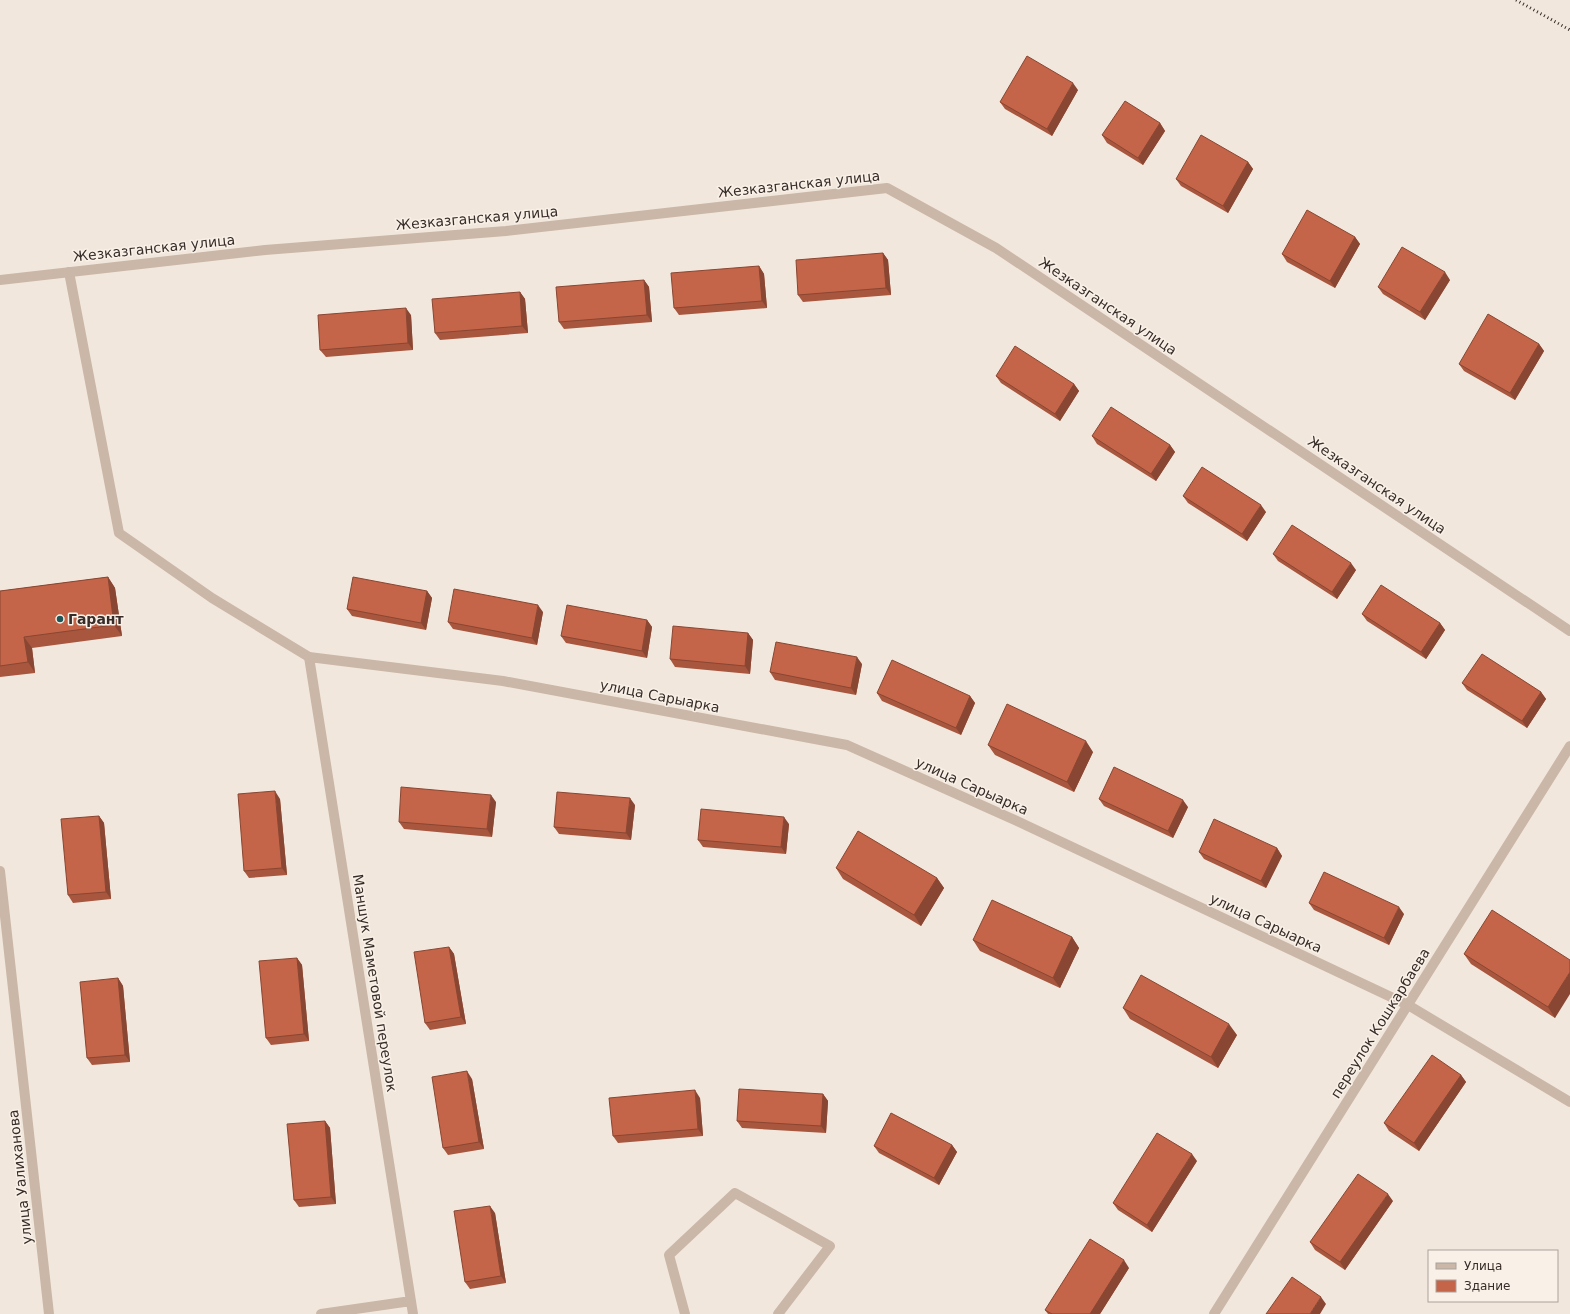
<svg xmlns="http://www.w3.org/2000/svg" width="1570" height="1314" font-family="'DejaVu Sans',sans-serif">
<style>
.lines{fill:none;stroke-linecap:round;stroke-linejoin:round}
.service{stroke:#cab7a8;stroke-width:10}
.minor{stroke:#cab7a8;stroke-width:10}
.tertiary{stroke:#cab7a8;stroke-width:10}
.rail{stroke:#372c28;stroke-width:3;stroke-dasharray:1 3;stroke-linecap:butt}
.wall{fill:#a9563e}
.shaded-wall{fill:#894632}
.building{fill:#c46448;stroke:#894632}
.poi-dot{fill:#1e5557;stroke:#f9f1e8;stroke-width:1.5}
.labels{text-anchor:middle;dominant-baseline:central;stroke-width:3;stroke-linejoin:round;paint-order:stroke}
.street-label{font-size:14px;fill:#372c28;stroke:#f9f1e8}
.poi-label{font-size:14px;font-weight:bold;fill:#372c28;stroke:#f9f1e8;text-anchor:start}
</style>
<rect width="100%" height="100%" fill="#f2e7dc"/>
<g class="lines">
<path class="service" d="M 69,272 L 119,533 L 212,598 L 309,657"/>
<path class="minor" d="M 321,1314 L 411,1301
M 413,1314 L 309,657 L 503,681 L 847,745 L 1017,821 L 1408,1005 L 1570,1102
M 685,1314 L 669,1255 L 735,1193 L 830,1246 L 778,1314
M 1214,1314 L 1570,746"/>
<path class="tertiary" d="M 0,280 L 265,250 L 506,231 L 887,188 L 996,248 L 1570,631
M 0,871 L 49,1314"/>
<path class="rail" d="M 1516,0 L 1570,30"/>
</g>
<path class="wall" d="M 1078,90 L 1052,136 L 1005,109 L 1000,102 Z
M 1160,123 L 1165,131 L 1143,165 L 1107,143 L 1102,135 Z
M 1248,162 L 1253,169 L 1228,213 L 1181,186 L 1176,179 Z
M 1355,237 L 1360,244 L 1335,288 L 1287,262 L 1282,254 Z
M 883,253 L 888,260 L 891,295 L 803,302 L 798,295 Z
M 759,266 L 764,274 L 767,308 L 679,315 L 674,308 Z
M 644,280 L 649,287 L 652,322 L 564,329 L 559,322 Z
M 1450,280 L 1425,320 L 1383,294 L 1378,287 Z
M 520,292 L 525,299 L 528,333 L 440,340 L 435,333 Z
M 411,315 L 413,350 L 326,357 L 320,350 Z
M 1539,344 L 1544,351 L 1515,400 L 1464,371 L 1459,364 Z
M 996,376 L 1074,384 L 1079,391 L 1060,421 L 1001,383 Z
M 1092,436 L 1170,445 L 1175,452 L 1156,481 L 1097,444 Z
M 1183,496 L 1266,512 L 1247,541 L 1188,503 Z
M 1273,554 L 1356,570 L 1337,599 L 1278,561 Z
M 108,577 L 115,588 L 122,636 L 32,648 L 35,673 L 0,677 L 0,591 Z
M 427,591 L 432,598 L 426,630 L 352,616 L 347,609 Z
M 543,612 L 537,645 L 453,629 L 448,622 Z
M 1362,614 L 1440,623 L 1445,630 L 1426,659 L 1367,621 Z
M 647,620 L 652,627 L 647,658 L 566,643 L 561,636 Z
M 748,633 L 753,640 L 750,674 L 675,667 L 670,659 Z
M 862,664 L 856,695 L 775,680 L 770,672 Z
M 1462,683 L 1541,692 L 1546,699 L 1527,728 L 1467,690 Z
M 877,693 L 970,696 L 975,703 L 961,735 L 882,701 Z
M 988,745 L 1093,752 L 1074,792 L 995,755 Z
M 280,799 L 287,875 L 249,878 L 244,871 Z
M 1099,799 L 1188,807 L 1173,838 L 1104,806 Z
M 496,802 L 492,837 L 404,829 L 399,822 Z
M 635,805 L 631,840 L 559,834 L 554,827 Z
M 99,816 L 104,823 L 111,899 L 73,903 L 68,895 Z
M 789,824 L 786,854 L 703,847 L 698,840 Z
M 1277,848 L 1282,856 L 1266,888 L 1204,859 L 1199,852 Z
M 836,868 L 937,878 L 944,888 L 921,926 L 843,879 Z
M 1309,903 L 1404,914 L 1389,945 L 1314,910 Z
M 1072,937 L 1079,948 L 1060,988 L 980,951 L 973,940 Z
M 449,947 L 454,954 L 466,1024 L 430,1030 L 425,1023 Z
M 1464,954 L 1570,960 L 1555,1018 L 1471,964 Z
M 297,958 L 302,965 L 309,1041 L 271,1045 L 266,1038 Z
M 118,978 L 123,986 L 130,1062 L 92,1065 L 87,1058 Z
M 1123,1008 L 1237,1035 L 1218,1068 L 1130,1019 Z
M 1461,1075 L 1466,1082 L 1419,1151 L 1389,1131 L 1384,1123 Z
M 472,1079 L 484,1149 L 448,1155 L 443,1148 Z
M 823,1094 L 828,1101 L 826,1133 L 742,1128 L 737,1121 Z
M 700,1098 L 703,1136 L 618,1143 L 613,1136 Z
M 325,1121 L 330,1128 L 336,1204 L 299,1207 L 294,1200 Z
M 952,1145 L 957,1152 L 939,1185 L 879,1153 L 874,1146 Z
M 1197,1161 L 1152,1232 L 1118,1210 L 1113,1203 Z
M 1393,1201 L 1345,1270 L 1315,1250 L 1310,1242 Z
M 495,1213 L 506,1283 L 470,1289 L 465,1282 Z
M 1129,1268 L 1100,1314 L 1048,1314 L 1045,1310 Z"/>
<path class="shaded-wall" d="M 1073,83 L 1078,90 L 1052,136 L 1047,129 Z
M 1160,123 L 1165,131 L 1143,165 L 1138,158 Z
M 1248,162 L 1253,169 L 1228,213 L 1223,206 Z
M 1355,237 L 1360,244 L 1335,288 L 1330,281 Z
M 883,253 L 888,260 L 891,295 L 886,288 Z
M 759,266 L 764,274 L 767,308 L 762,301 Z
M 1445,272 L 1450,280 L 1425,320 L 1420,312 Z
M 644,280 L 649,287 L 652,322 L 647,315 Z
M 520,292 L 525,299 L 528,333 L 522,326 Z
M 406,308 L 411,315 L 413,350 L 408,343 Z
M 1539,344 L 1544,351 L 1515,400 L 1510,393 Z
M 1074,384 L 1079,391 L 1060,421 L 1055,414 Z
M 1170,445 L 1175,452 L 1156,481 L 1151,474 Z
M 1261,505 L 1266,512 L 1247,541 L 1242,534 Z
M 1351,563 L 1356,570 L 1337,599 L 1332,592 Z
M 108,577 L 115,588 L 122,636 L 114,625 Z
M 427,591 L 432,598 L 426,630 L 421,623 Z
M 538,605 L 543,612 L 537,645 L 532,638 Z
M 647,620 L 652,627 L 647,658 L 642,651 Z
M 1440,623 L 1445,630 L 1426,659 L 1421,652 Z
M 748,633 L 753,640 L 750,674 L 745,666 Z
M 24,637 L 32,648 L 35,673 L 28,662 Z
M 857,657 L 862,664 L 856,695 L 851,688 Z
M 1541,692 L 1546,699 L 1527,728 L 1522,721 Z
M 970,696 L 975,703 L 961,735 L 956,728 Z
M 1086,741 L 1093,752 L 1074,792 L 1067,782 Z
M 275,791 L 280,799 L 287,875 L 282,868 Z
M 491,795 L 496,802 L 492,837 L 487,829 Z
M 630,798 L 635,805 L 631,840 L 626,833 Z
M 1183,800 L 1188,807 L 1173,838 L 1168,831 Z
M 99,816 L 104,823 L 111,899 L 106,892 Z
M 784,817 L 789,824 L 786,854 L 781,847 Z
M 1277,848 L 1282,856 L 1266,888 L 1261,881 Z
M 937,878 L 944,888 L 921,926 L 914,915 Z
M 1399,907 L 1404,914 L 1389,945 L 1384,938 Z
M 1072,937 L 1079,948 L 1060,988 L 1053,978 Z
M 449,947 L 454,954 L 466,1024 L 461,1017 Z
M 297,958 L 302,965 L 309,1041 L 304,1034 Z
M 1570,972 L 1570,994 L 1555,1018 L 1548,1007 Z
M 118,978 L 123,986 L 130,1062 L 125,1055 Z
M 1229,1024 L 1237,1035 L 1218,1068 L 1211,1057 Z
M 467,1071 L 472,1079 L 484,1149 L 479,1142 Z
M 1461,1075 L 1466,1082 L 1419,1151 L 1414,1143 Z
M 695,1090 L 700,1098 L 703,1136 L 698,1129 Z
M 823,1094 L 828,1101 L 826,1133 L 821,1126 Z
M 325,1121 L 330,1128 L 336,1204 L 331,1197 Z
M 952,1145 L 957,1152 L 939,1185 L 934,1178 Z
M 1192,1154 L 1197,1161 L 1152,1232 L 1147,1225 Z
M 1388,1194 L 1393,1201 L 1345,1270 L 1340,1262 Z
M 490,1206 L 495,1213 L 506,1283 L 501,1276 Z
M 1124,1260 L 1129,1268 L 1100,1314 L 1090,1314 Z
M 1321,1297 L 1326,1304 L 1320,1314 L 1310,1314 Z"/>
<path class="building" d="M 1027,56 L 1073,83 L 1047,129 L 1000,102 Z
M 1125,101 L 1160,123 L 1138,158 L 1102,135 Z
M 1201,135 L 1248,162 L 1223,206 L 1176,179 Z
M 1307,210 L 1355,237 L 1330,281 L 1282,254 Z
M 1402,247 L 1445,272 L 1420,312 L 1378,287 Z
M 883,253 L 886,288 L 798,295 L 796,260 Z
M 759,266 L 762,301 L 674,308 L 671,273 Z
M 644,280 L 647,315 L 559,322 L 556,287 Z
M 520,292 L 522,326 L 435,333 L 432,299 Z
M 406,308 L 408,343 L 320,350 L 318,315 Z
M 1488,314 L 1539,344 L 1510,393 L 1459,364 Z
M 1015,346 L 1074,384 L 1055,414 L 996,376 Z
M 1111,407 L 1170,445 L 1151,474 L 1092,436 Z
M 1202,467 L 1261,505 L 1242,534 L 1183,496 Z
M 1292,525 L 1351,563 L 1332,592 L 1273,554 Z
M 108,577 L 114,625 L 24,637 L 28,662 L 0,666 L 0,591 Z
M 353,577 L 427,591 L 421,623 L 347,609 Z
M 1381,585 L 1440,623 L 1421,652 L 1362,614 Z
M 454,589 L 538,605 L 532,638 L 448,622 Z
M 567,605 L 647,620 L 642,651 L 561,636 Z
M 673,626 L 748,633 L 745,666 L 670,659 Z
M 776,642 L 857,657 L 851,688 L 770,672 Z
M 1482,654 L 1541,692 L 1522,721 L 1462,683 Z
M 892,660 L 970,696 L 956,728 L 877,693 Z
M 1007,704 L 1086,741 L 1067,782 L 988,745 Z
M 1114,767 L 1183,800 L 1168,831 L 1099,799 Z
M 401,787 L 491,795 L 487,829 L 399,822 Z
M 275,791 L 282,868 L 244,871 L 238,794 Z
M 557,792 L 630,798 L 626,833 L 554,827 Z
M 701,809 L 784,817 L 781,847 L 698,840 Z
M 99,816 L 106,892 L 68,895 L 61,819 Z
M 1214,819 L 1277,848 L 1261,881 L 1199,852 Z
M 858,831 L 937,878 L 914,915 L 836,868 Z
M 1324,872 L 1399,907 L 1384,938 L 1309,903 Z
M 992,900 L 1072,937 L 1053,978 L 973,940 Z
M 1492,910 L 1570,960 L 1570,972 L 1548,1007 L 1464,954 Z
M 449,947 L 461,1017 L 425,1023 L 414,952 Z
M 297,958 L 304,1034 L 266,1038 L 259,961 Z
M 1141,975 L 1229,1024 L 1211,1057 L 1123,1008 Z
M 118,978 L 125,1055 L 87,1058 L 80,982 Z
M 1432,1055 L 1461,1075 L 1414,1143 L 1384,1123 Z
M 467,1071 L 479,1142 L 443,1148 L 432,1077 Z
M 739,1089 L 823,1094 L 821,1126 L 737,1121 Z
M 695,1090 L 698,1129 L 613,1136 L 609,1098 Z
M 891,1113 L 952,1145 L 934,1178 L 874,1146 Z
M 325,1121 L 331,1197 L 294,1200 L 287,1124 Z
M 1157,1133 L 1192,1154 L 1147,1225 L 1113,1203 Z
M 1358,1174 L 1388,1194 L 1340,1262 L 1310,1242 Z
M 490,1206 L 501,1276 L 465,1282 L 454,1211 Z
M 1090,1239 L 1124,1260 L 1090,1314 L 1052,1314 L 1045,1310 Z
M 1292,1277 L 1321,1297 L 1310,1314 L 1266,1314 Z"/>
<circle class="poi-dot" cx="60" cy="619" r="4"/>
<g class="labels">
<g class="street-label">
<text transform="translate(799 184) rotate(-6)">Жезказганская улица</text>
<text transform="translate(477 218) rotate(-5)">Жезказганская улица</text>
<text transform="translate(154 248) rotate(-6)">Жезказганская улица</text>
<text transform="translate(1108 306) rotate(34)">Жезказганская улица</text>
<text transform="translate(1377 485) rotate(34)">Жезказганская улица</text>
<text transform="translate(660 696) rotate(11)">улица Сарыарка</text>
<text transform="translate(972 786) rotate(24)">улица Сарыарка</text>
<text transform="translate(1266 923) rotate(25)">улица Сарыарка</text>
<text transform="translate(375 983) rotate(81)">Маншук Маметовой переулок</text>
<text transform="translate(1380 1023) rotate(-58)">переулок Кошкарбаева</text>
<text transform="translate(20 1177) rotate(-96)">улица Уалиханова</text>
</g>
<g class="poi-label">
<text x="68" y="619">Гарант</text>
</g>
</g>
<rect x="1428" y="1250" width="130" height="52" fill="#f9f1e8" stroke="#aba29b"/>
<rect x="1436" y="1263" width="20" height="6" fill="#cab7a8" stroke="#aba29b"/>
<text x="1464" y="1270" font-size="12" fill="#372c28">Улица</text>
<rect x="1436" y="1280" width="20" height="12" fill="#c46448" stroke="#aba29b"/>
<text x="1464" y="1290" font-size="12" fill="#372c28">Здание</text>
</svg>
